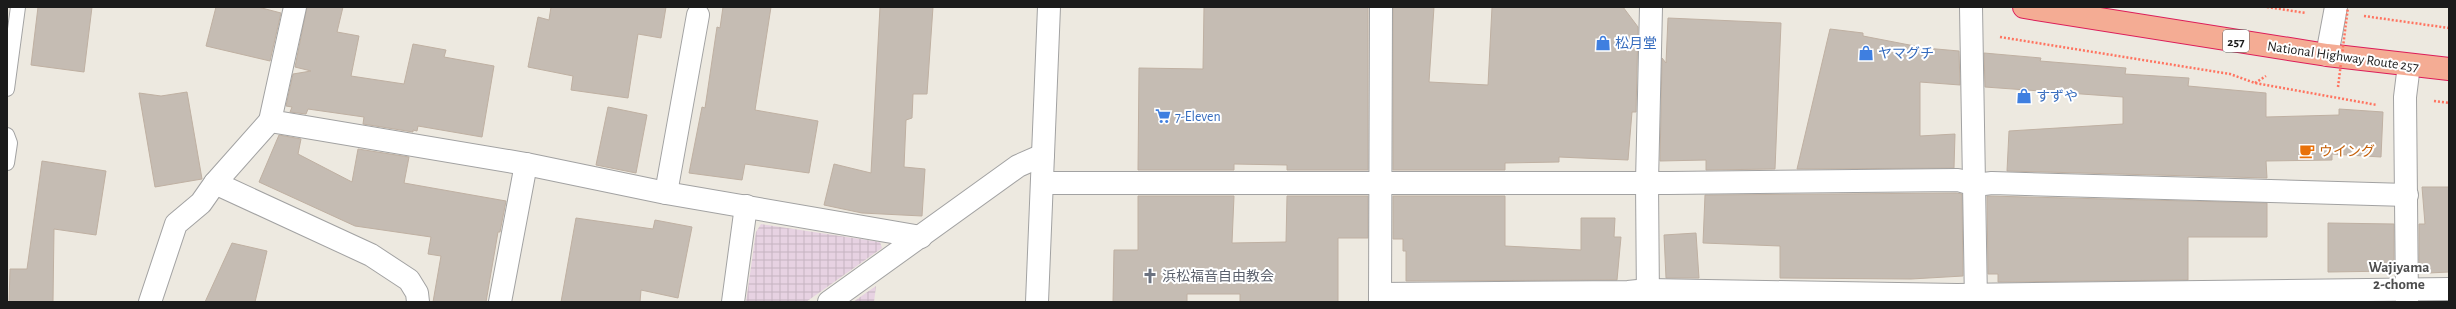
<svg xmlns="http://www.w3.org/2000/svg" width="2456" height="309" viewBox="0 0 2456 309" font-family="'Alegreya Sans','Noto Sans JP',sans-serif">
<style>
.industrial{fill:url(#industrial-grid)}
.building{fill:#c5bcb3;stroke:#bfb0a2}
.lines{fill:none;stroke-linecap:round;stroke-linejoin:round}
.service-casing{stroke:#a2a2a2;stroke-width:16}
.minor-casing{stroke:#a2a2a2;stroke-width:24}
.tertiary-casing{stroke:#a2a2a2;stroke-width:24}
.trunk-casing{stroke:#dc1d59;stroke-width:24}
.path{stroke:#ff7460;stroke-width:2.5;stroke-dasharray:2 2;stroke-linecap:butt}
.service{stroke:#fff;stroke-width:14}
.minor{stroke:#fff;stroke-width:22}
.tertiary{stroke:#fff;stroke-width:22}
.trunk{stroke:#f4ac94;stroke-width:22}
.path-bridge{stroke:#ff7460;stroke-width:2.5;stroke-dasharray:2 2;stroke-linecap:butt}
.labels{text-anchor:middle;stroke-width:4;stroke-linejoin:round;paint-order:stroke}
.shield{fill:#fff;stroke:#5f5f5f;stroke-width:1}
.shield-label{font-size:13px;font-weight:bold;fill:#1b1b1b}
.shop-label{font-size:14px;fill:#366cbe;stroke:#fff;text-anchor:start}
.street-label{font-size:14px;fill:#1b1b1b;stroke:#fff}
.food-label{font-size:14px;fill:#c56008;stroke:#fff;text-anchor:start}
.worship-label{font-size:14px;fill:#5b616d;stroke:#fff;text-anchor:start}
.neighbourhood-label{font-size:15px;font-weight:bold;fill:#4e4e4e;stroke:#fff}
</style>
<defs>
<pattern id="industrial-grid" width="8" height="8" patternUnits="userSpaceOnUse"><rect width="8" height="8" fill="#e7d2e2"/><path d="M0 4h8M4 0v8" fill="none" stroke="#c6b4c1"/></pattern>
</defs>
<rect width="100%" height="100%" fill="#ede9e0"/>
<g class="industrial">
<path d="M761,224L880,242L882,248L806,302H746L756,232Z"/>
<path d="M876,286L874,302H853Z"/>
</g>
<g class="building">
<path d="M38,7H92L84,72L31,65Z"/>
<path d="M216,7H258L281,13L270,61L206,46Z"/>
<path d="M307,7H343L337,32L359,36L351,76L404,84L413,44L446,50L444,57L494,66L482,137L418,126L417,131L413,130V132L363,124L364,117L308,109L306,114L290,112L292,107L286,106L293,74L311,71L295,67Z"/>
<path d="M551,7H666L661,38L638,34L628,98L571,90L573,76L528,67L538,17L549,20Z"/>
<path d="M723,7H771L755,110L818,121L809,173L745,164L742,180L689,173L702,107L705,108L717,27L720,28Z"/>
<path d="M880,7H933L927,94H913L912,118L906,120L904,167L925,169L922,216L862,213L824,205L834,164L871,173Z"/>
<path d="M1204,7H1368V170H1287V165L1234,164V170H1138L1139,68L1203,69Z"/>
<path d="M1393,7H1434L1429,82L1488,85L1492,7H1623L1638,27L1636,112H1632L1628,160L1559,157V162L1505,163V170H1393Z"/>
<path d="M1668,18L1781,23L1775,169L1706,170V160L1660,161L1662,58L1666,63Z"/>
<path d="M1830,29L1863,33V36L1925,48L1959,51L1960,85L1920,82V136L1955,134L1954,168L1797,169Z"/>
<path d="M1984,53L2041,58L2040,61L2126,68L2125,74L2189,78L2188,86L2266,93V117L2339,115V109L2383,112L2381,157L2332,154V160L2266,161L2267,178L2007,171L2009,131L2123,124V97L1985,87Z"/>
<path d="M187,92L202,179L155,187L139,93L161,96Z"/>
<path d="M608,107L647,115L636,173L596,165Z"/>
<path d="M279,135L301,139L298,154L352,182L358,149L409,157L404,183L506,201L500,232H498L486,302H433L441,256L428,254L431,237L355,226L259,182Z"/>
<path d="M42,161L106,171L96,235L54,229L53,302H9L10,269H27Z"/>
<path d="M2422,187H2449V272L2429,273L2428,270H2419V224H2425Z"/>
<path d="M1956,193L1962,194L1963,276L1911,279L1780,278V246L1703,243L1705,195Z"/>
<path d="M1138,196H1234L1232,243L1286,242L1287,196H1368V238H1338V302H1240V294H1187V302H1113L1114,250H1138Z"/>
<path d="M1393,196H1505V246L1581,250V218H1615L1614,237H1621L1617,280L1406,281V251H1403V239H1393Z"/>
<path d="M1987,196L2267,203V237H2188V280L1998,282V274H1988Z"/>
<path d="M576,218L653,229L655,220L692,227L678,298L641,290L640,302H561Z"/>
<path d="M2328,223L2394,224V271L2328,272Z"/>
<path d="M1696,233L1699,278H1666L1664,235Z"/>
<path d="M232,243L267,251L255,302H205Z"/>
</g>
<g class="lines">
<defs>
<g id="service">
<path d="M7,89L18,7"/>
<path d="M7,135L10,143L7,163"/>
</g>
<g id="minor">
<path d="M295,7L270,121L526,164L666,193L921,237"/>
<path d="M1971,7L1976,302"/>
<path d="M2327,55L2336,7"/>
<path d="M215,183L371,255L409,280L417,293L418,302"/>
<path d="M1043,183H1669L1958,180L1975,185L1992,183L2407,195"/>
<path d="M666,193L698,15"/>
<path d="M1380,294L1628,292L1648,290L1957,295L2449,289"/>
<path d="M150,302L176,224L201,203L215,183L270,121"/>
<path d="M500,302L526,164"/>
<path d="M733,302L746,206"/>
<path d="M829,302L1018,166L1043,155"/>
<path d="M1380,302L1381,7"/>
<path d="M1648,302L1647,182L1651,7"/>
<path d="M2407,302L2405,97L2409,65"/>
</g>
<path id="tertiary" d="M1037,302L1049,7"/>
<path id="trunk" d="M2024,7L2327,55L2449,69"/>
</defs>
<use href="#service" class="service-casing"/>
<use href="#minor" class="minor-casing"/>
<use href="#tertiary" class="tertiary-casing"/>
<use href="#trunk" class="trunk-casing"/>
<g class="path">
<path d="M2267,7L2306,13"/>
<path d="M2364,16L2449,28"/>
<path d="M2000,37L2230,74L2255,83L2377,105"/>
<path d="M2255,83L2266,76"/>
<path d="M2434,101L2449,103"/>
</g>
<use href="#service" class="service"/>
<use href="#minor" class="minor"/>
<use href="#tertiary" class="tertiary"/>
<use href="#trunk" class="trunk"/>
<path class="path-bridge" d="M2338,87L2348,7"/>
</g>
<defs>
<symbol id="shop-bare" viewBox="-9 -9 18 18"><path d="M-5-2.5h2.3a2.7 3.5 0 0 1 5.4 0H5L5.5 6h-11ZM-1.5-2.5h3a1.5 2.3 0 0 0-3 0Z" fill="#3f7fe0" stroke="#fff" stroke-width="2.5" paint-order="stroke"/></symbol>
<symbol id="supermarket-bare" viewBox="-9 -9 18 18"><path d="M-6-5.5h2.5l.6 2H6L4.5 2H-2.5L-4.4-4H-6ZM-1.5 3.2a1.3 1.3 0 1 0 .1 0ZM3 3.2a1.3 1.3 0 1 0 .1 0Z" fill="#3f7fe0" stroke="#fff" stroke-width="2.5" paint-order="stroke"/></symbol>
<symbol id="cafe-bare" viewBox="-9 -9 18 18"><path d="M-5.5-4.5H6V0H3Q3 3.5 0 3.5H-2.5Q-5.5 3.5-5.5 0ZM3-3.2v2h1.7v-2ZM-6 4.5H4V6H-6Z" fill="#e8710a" stroke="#fff" stroke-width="2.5" paint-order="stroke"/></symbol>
<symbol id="church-bare" viewBox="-9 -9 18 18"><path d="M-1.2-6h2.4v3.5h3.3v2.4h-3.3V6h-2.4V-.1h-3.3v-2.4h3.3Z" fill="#6b7280" stroke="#fff" stroke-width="2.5" paint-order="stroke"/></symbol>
</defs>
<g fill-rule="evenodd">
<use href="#shop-bare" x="1592" y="32" width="22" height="22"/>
<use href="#shop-bare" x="1855" y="42" width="22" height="22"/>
<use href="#shop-bare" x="2013" y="85" width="22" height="22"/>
<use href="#supermarket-bare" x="1152" y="105" width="22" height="22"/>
<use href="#cafe-bare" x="2296" y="140" width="22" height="22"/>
<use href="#church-bare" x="1139" y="265" width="22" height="22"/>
</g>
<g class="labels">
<rect class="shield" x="2223" y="30" width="26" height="22" rx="3"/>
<g class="shield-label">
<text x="2236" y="46">257</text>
</g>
<g class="shop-label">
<text x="1615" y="48">松月堂</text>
<text x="1878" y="58">ヤマグチ</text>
<text x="2036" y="101">すずや</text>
<text x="1175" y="121">7-Eleven</text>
</g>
<g class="street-label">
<text transform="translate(2343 56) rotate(8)" y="5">National Highway Route 257</text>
</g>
<g class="food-label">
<text x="2319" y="156">ウイング</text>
</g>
<g class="worship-label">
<text x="1162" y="281">浜松福音自由教会</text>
</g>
<g class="neighbourhood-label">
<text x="2399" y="272">Wajiyama<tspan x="2399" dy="17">2-chome</tspan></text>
</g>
</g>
<rect width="2456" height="309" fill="none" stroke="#1b1b1b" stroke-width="16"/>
</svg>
